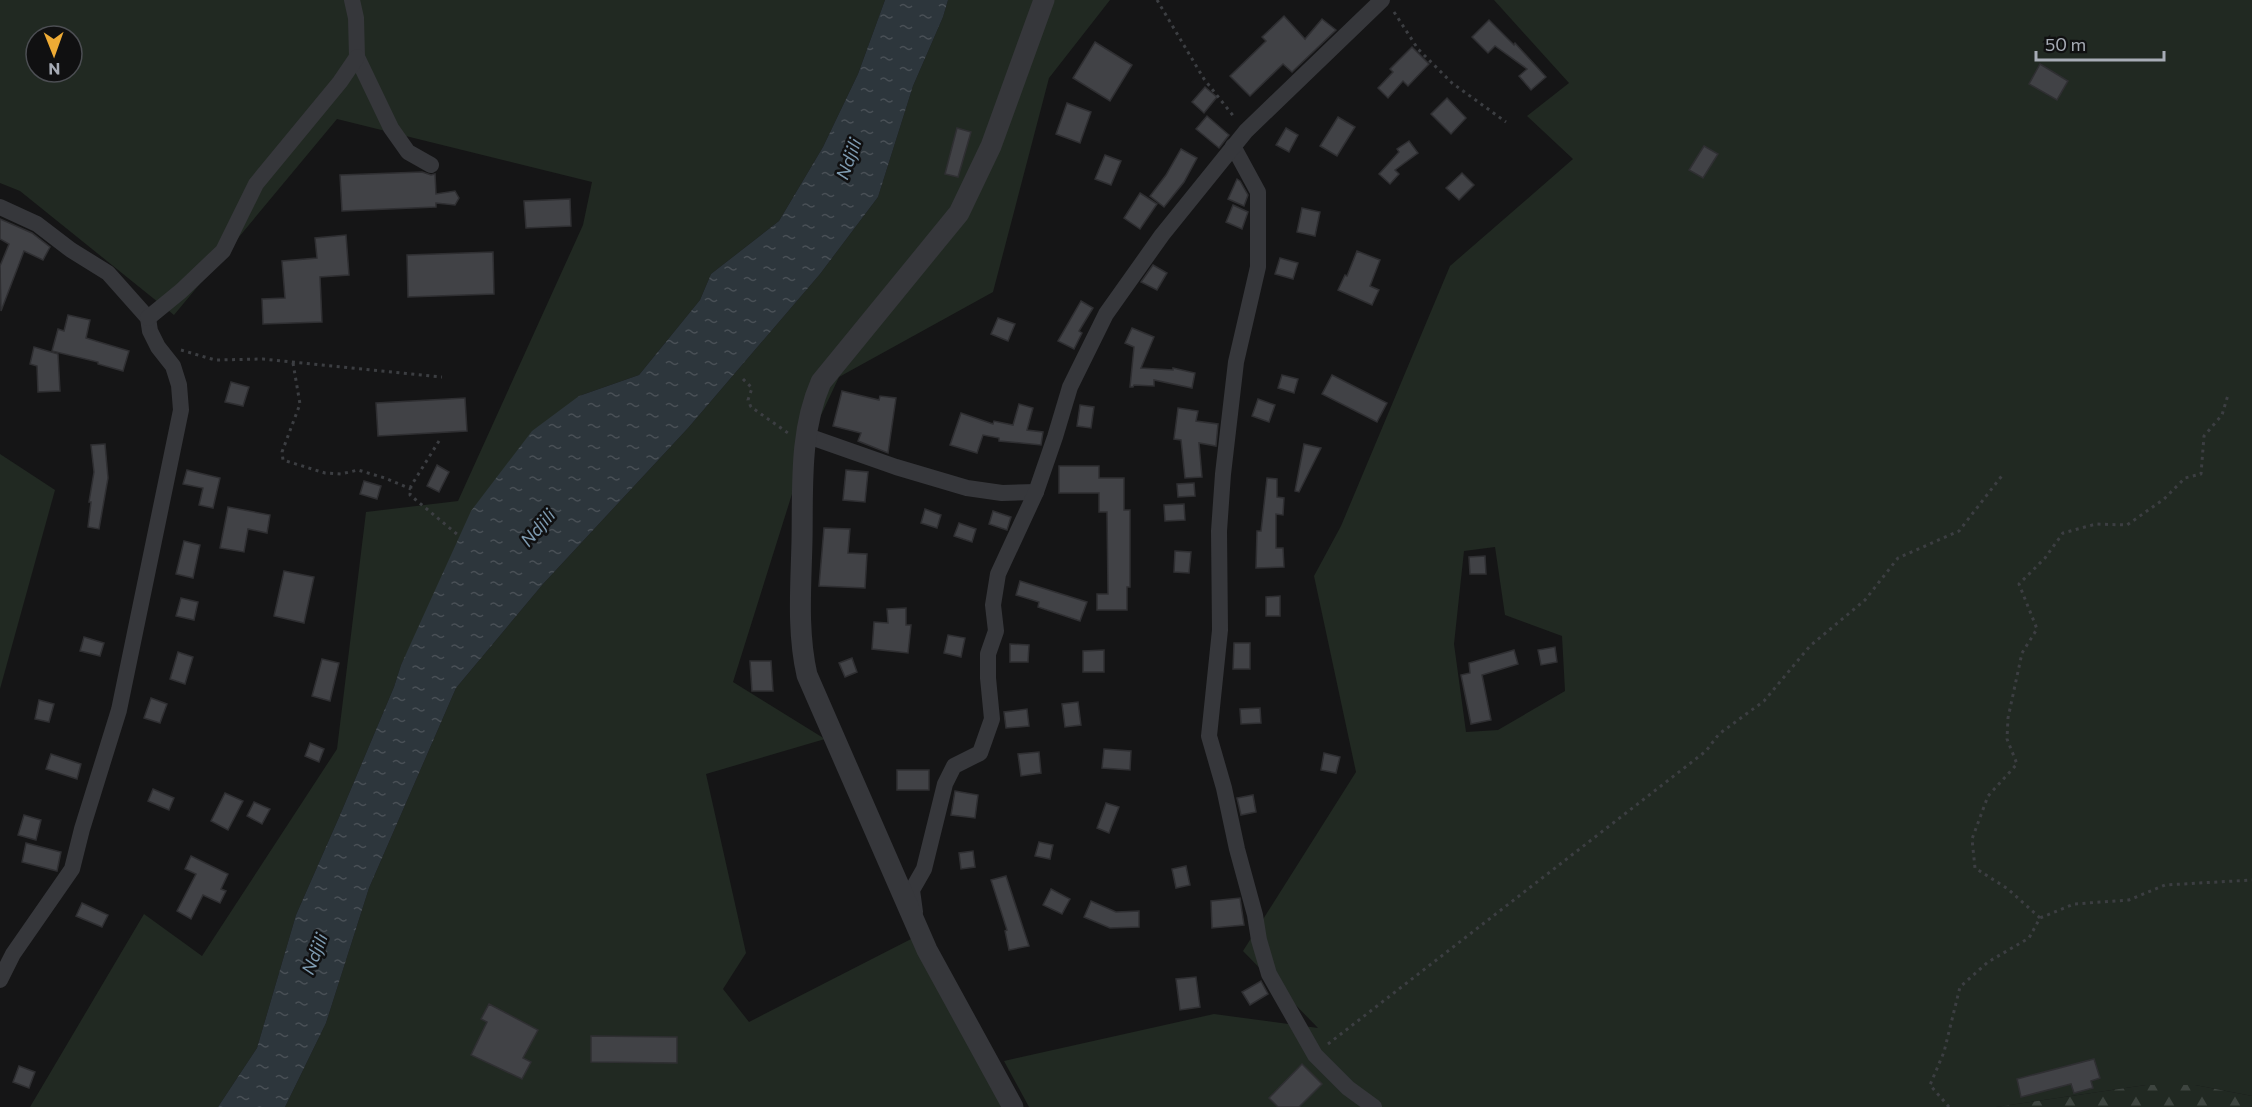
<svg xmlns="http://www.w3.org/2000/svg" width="2252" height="1107" viewBox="0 0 2252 1107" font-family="Commissioner,sans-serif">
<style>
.green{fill:#212922;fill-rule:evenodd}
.forest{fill:url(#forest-firs)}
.water{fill:url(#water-ripples)}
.building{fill:#414246;stroke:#2f2f32;stroke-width:1.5}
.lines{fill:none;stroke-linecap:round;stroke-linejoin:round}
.path{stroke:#3c3e42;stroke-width:3;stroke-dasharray:3 4.5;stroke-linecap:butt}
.minor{stroke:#36373b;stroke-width:16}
.tertiary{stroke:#36373b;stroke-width:21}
.labels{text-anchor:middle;stroke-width:5;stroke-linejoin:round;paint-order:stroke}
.water-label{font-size:18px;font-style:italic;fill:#7e9bb1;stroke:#101011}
</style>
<defs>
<pattern id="forest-firs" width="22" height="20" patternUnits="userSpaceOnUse" patternTransform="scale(1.5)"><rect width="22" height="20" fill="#212922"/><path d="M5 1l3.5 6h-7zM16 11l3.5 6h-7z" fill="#3e4540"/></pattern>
<pattern id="water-ripples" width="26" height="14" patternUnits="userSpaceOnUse" patternTransform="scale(1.5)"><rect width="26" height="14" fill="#2d363c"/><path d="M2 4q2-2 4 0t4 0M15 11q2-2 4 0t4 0" fill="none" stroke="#495056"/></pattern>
</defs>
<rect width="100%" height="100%" fill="#151516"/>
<g class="green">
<path d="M0,0H885L858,74L823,147L779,221L711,274L700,300L639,375L579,396L416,635L401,665L394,687L340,815L296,915L257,1048L218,1107H30L144,914L202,956L337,749L366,512L458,501L583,225L592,182L337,119L174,315L20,191L0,183ZM36,36H72V72H36Z"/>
<path d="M948,0H1110L1049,78L993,292L839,377L808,443L733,682L825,739L706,774L746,953L723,989L749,1022L915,937L1007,1107H285L326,1023L369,888L456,688L543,584L688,428L820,274L878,197L913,86L943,17Z"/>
<path d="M1494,0H2252V1096L2195,1085H2146L1996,1107H1029L1004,1061L1214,1014L1318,1028L1243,951L1356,772L1314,576L1341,526L1450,266L1573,159L1527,116L1569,83ZM1495,547L1505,615L1562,636L1565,691L1498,730L1466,732L1454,644L1464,551Z"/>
<path d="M0,454L55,490L0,689Z"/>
</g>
<path class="forest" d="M2146,1085H2195L2252,1096V1107H1996Z"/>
<path class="water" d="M885,0H948L943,17L913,86L878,197L820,274L688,428L543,584L456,688L369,888L326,1023L285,1107H218L257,1048L296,915L340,815L394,687L401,665L471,511L532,431L579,396L639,375L700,300L711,274L779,221L823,147L858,74Z"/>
<g class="building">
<path d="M1284,16L1305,39L1322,19L1336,30L1292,72L1283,64L1250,96L1230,76L1266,41L1262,37Z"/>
<path d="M1489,20L1514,45L1515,43L1546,77L1531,90L1519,76L1527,69L1495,46L1488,53L1472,37Z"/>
<path d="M1095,42L1132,65L1110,101L1073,78Z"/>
<path d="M1412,47L1429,64L1408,86L1403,81L1388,98L1378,88L1393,72L1390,69Z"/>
<path d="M2040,64L2068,81L2057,100L2029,84Z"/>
<path d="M1205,87L1217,97L1204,113L1192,102Z"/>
<path d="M1447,98L1466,118L1451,134L1431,114Z"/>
<path d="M1067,103L1091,112L1080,143L1056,134Z"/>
<path d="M1207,116L1229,135L1219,148L1196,129Z"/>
<path d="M1338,117L1355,127L1337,156L1320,146Z"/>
<path d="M957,128L971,132L958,177L945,174Z"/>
<path d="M1286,128L1298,135L1289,152L1276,145Z"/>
<path d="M1409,141L1418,153L1395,170L1399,174L1390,184L1379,174L1399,152L1397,149Z"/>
<path d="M1704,146L1718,154L1703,178L1689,170Z"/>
<path d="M1181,149L1197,158L1184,182L1164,207L1150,196L1166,175Z"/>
<path d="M1105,155L1121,161L1111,185L1095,179Z"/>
<path d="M422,172L431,175L435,174L436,194L455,191L459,198L455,205L436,203V207L342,211L340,175Z"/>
<path d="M1462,173L1474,185L1459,200L1446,188Z"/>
<path d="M1237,179L1240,181L1248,195L1244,206L1228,199Z"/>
<path d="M1140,193L1157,204L1140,229L1124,218Z"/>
<path d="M570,199L571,226L526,228L524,201Z"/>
<path d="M1233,205L1248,212L1242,229L1226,222Z"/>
<path d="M1302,208L1320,212L1315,236L1297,232Z"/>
<path d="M0,219L32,233L50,247L43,260L24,251L1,311L0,266L9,244L0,239Z"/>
<path d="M346,235L349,275L320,277L322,322L263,324L262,299L285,298L282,261L317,258L315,238Z"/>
<path d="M1357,251L1380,260L1370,286L1379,290L1372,305L1338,290L1345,275L1347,276Z"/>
<path d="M493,252L494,294L408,297L407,255Z"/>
<path d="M1280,258L1298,263L1293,279L1275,274Z"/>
<path d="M1153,265L1167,273L1157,290L1141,282Z"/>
<path d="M1081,301L1093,308L1079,331L1082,333L1074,349L1058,341Z"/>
<path d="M68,315L90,320L86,338L129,351L123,371L98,364V362L52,351L58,329L64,331Z"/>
<path d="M998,318L1015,324L1008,341L991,334Z"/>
<path d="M1132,328L1154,337L1141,368L1173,370V368L1195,373L1192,388L1154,380V386L1134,385L1133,387H1130L1134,347L1125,343Z"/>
<path d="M34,347L58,354L60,391L38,392L37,366L30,364Z"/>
<path d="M1282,375L1298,379L1294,393L1278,388Z"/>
<path d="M1332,375L1387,403L1377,422L1322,394Z"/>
<path d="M231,382L249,387L243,406L225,402Z"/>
<path d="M842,391L879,400L880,396L896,398L888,453L858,441L861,433L833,426Z"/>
<path d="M465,398L467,431L378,436L376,403Z"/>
<path d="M1258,399L1275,405L1269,422L1252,416Z"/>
<path d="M1019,404L1033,408L1027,430L1043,432L1041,445L999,441V438L983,435L977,453L950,445L961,413L993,424L994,421L1013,425Z"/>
<path d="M1080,405L1094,407L1091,428L1077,426Z"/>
<path d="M1178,408L1198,411L1196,421L1218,424L1216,446L1199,443L1202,477L1185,478L1181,440L1174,439Z"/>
<path d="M105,444L108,478L99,529L88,527L91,502H89L94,472L91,445Z"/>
<path d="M1304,444L1321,448L1299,492L1295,491Z"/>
<path d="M437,465L449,472L439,492L427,486Z"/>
<path d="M1059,466H1099V478H1124V510H1130V587H1127V610H1097V594H1108L1107,512H1099V493H1059Z"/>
<path d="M187,470L220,478L213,508L199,505L203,488L183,484Z"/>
<path d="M846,470L868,472L865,502L843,500Z"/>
<path d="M1267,478L1277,479V497L1284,498L1283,515L1276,514V548H1283L1284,567L1256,568L1257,531H1261Z"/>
<path d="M364,481L381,486L377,499L360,494Z"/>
<path d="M1194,483L1195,496L1178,497L1177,484Z"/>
<path d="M1184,504L1185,520L1165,521L1164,505Z"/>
<path d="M228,507L270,515L267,533L248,529L244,552L220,548Z"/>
<path d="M925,509L941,515L937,528L921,523Z"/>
<path d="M993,511L1011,517L1007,530L989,524Z"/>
<path d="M959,523L976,529L972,542L954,536Z"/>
<path d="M824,528L850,529L848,553L867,554L865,588L819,586Z"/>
<path d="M184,541L200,545L193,578L176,574Z"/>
<path d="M1175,551L1191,552L1189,573L1174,572Z"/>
<path d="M1485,556L1486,574H1470L1469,557Z"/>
<path d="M284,571L314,577L304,623L274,616Z"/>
<path d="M1020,581L1087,602L1080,621L1038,607L1039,602L1016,595Z"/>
<path d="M1280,596V616H1266V597Z"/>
<path d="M181,598L198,602L194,620L176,616Z"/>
<path d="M906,608V625H911L908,653L872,649L874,622L888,623L887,609Z"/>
<path d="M948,635L965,638L961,657L944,653Z"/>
<path d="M84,637L104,643L100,656L80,651Z"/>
<path d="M1234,643H1250V669H1233Z"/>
<path d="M1010,644L1029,645L1028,662H1010Z"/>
<path d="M1555,647L1557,662L1541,665L1538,650Z"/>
<path d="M1104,650V672H1083V651Z"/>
<path d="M1514,650L1518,664L1482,675L1491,720L1471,724L1461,675L1470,673L1469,663Z"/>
<path d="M178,652L193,657L185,684L170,679Z"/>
<path d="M852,658L857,672L845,677L839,663Z"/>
<path d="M322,659L339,663L330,701L312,696Z"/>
<path d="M750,661H771L773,691H752Z"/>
<path d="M151,698L167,704L160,723L144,718Z"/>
<path d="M39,700L54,704L49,722L35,719Z"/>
<path d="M1078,702L1081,725L1065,727L1062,704Z"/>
<path d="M1260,708L1261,723L1241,724L1240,709Z"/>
<path d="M1027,709L1029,726L1006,728L1004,712Z"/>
<path d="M310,743L324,749L319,762L305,756Z"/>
<path d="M1104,749L1131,751L1130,770L1102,768Z"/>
<path d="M1039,752L1041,773L1021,776L1018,754Z"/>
<path d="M1324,753L1340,757L1336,773L1321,770Z"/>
<path d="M51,754L81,764L77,779L46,769Z"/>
<rect x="897" y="770" width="32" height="20"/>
<path d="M153,789L174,798L169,810L148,801Z"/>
<path d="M955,791L978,795L975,818L951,815Z"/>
<path d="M225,793L243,801L228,830L211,821Z"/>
<path d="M1253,795L1256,812L1241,815L1237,798Z"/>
<path d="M254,802L270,809L262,824L247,816Z"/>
<path d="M1106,803L1119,807L1109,833L1097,828Z"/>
<path d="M24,815L41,820L36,840L18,835Z"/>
<path d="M1039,842L1053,845L1050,859L1035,856Z"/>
<path d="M26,843L61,852L57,871L22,862Z"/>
<path d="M973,851L975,867L961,869L959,853Z"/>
<path d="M191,856L228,874L221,889L226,891L220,903L203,895L191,919L177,911L196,874L185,869Z"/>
<path d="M1186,866L1190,885L1176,888L1172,869Z"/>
<path d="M1006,876L1029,946L1009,950L1005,931L1007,930L991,880Z"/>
<path d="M1051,889L1070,899L1062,914L1043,905Z"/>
<path d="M1240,898L1244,925L1212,928L1211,901Z"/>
<path d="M1091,901L1116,912L1139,911V927L1110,928L1084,917Z"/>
<path d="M82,903L108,915L102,927L76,916Z"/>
<path d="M1196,977L1200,1007L1180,1010L1176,979Z"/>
<path d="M1261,981L1268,994L1250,1005L1242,992Z"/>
<path d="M489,1004L538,1030L523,1058L531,1062L522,1079L471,1055L487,1022L481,1019Z"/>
<path d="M591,1036L677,1037V1063L591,1062Z"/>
<path d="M2094,1059L2100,1078L2091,1081L2093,1088L2074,1093L2071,1084L2021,1097L2017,1079Z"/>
<path d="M1302,1064L1322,1084L1299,1107H1278L1269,1098Z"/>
<path d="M19,1066L35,1072L29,1088L13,1082Z"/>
</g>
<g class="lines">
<g class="path">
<path d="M1157,0L1204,79L1235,118"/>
<path d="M1394,12L1418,49L1452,83L1506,122"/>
<path d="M181,350L215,360L263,359L442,377"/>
<path d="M293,363L300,404L282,452L283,460L325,473L341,474L358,470L385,478L411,489"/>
<path d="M743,379L752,388L748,400L751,407L788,433"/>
<path d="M439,441L411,486L410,495L458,535"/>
<path d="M2040,918L2008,889L1975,868L1972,839L1988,796L2017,764L2007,739L2008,718L2022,653L2037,629L2019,584L2045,558L2063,533L2096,524L2127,525L2164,499L2185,478L2201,474L2204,436L2222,415L2228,395"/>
<path d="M1328,1044L1706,751L1719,734L1764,701L1810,646L1865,600L1898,558L1959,531L2004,473"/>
<path d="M1949,1107L1930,1085L1944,1052L1960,987L1988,962L2029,938L2040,918L2074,904L2129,900L2165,885L2252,880"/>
</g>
<g class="minor">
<path d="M352,0L356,18L357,57L391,128L408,152L431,165"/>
<path d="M1233,146L1258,192V267L1236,362L1223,474L1219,531L1220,630L1209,736L1224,788L1237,849L1255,915L1259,940L1269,974L1315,1055L1348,1088L1374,1107"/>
<path d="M0,207L37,224L71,250L108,273L148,318L150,331L158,347L173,366L179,385L181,410L119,710L82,829L72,869L13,954L0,980"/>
<path d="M148,318L181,291L223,251L256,184L340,82L357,57"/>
<path d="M805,435L896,467L967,488L1002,493L1036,492"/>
<path d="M915,912L912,890L924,869L945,784L954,766L980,753L992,719L988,678V654L996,631L993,605L998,574L1036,492L1055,437L1070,387L1106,314L1162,235L1246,131L1382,0"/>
</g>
<path class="tertiary" d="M1013,1107L927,950L807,675C797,631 801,586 802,541C803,488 799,432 821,382L959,213L991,146L1044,0"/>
</g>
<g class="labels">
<g class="water-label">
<text transform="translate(849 159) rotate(-70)" y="6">Ndjili</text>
<text transform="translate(538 528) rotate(-49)" y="6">Ndjili</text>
<text transform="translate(315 954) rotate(-69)" y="6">Ndjili</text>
</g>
</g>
<g transform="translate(54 54) rotate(179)"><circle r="28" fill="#101011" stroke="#4c4e53" stroke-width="1.5"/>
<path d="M0-4.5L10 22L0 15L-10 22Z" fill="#eeab35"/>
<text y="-9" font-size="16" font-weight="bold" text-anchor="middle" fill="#a7acb6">N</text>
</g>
<path d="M2036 51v9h128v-9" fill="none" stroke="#a7acb6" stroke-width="3"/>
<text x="2045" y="51" font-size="18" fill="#a7acb6" stroke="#101011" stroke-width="4.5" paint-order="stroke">50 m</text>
</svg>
